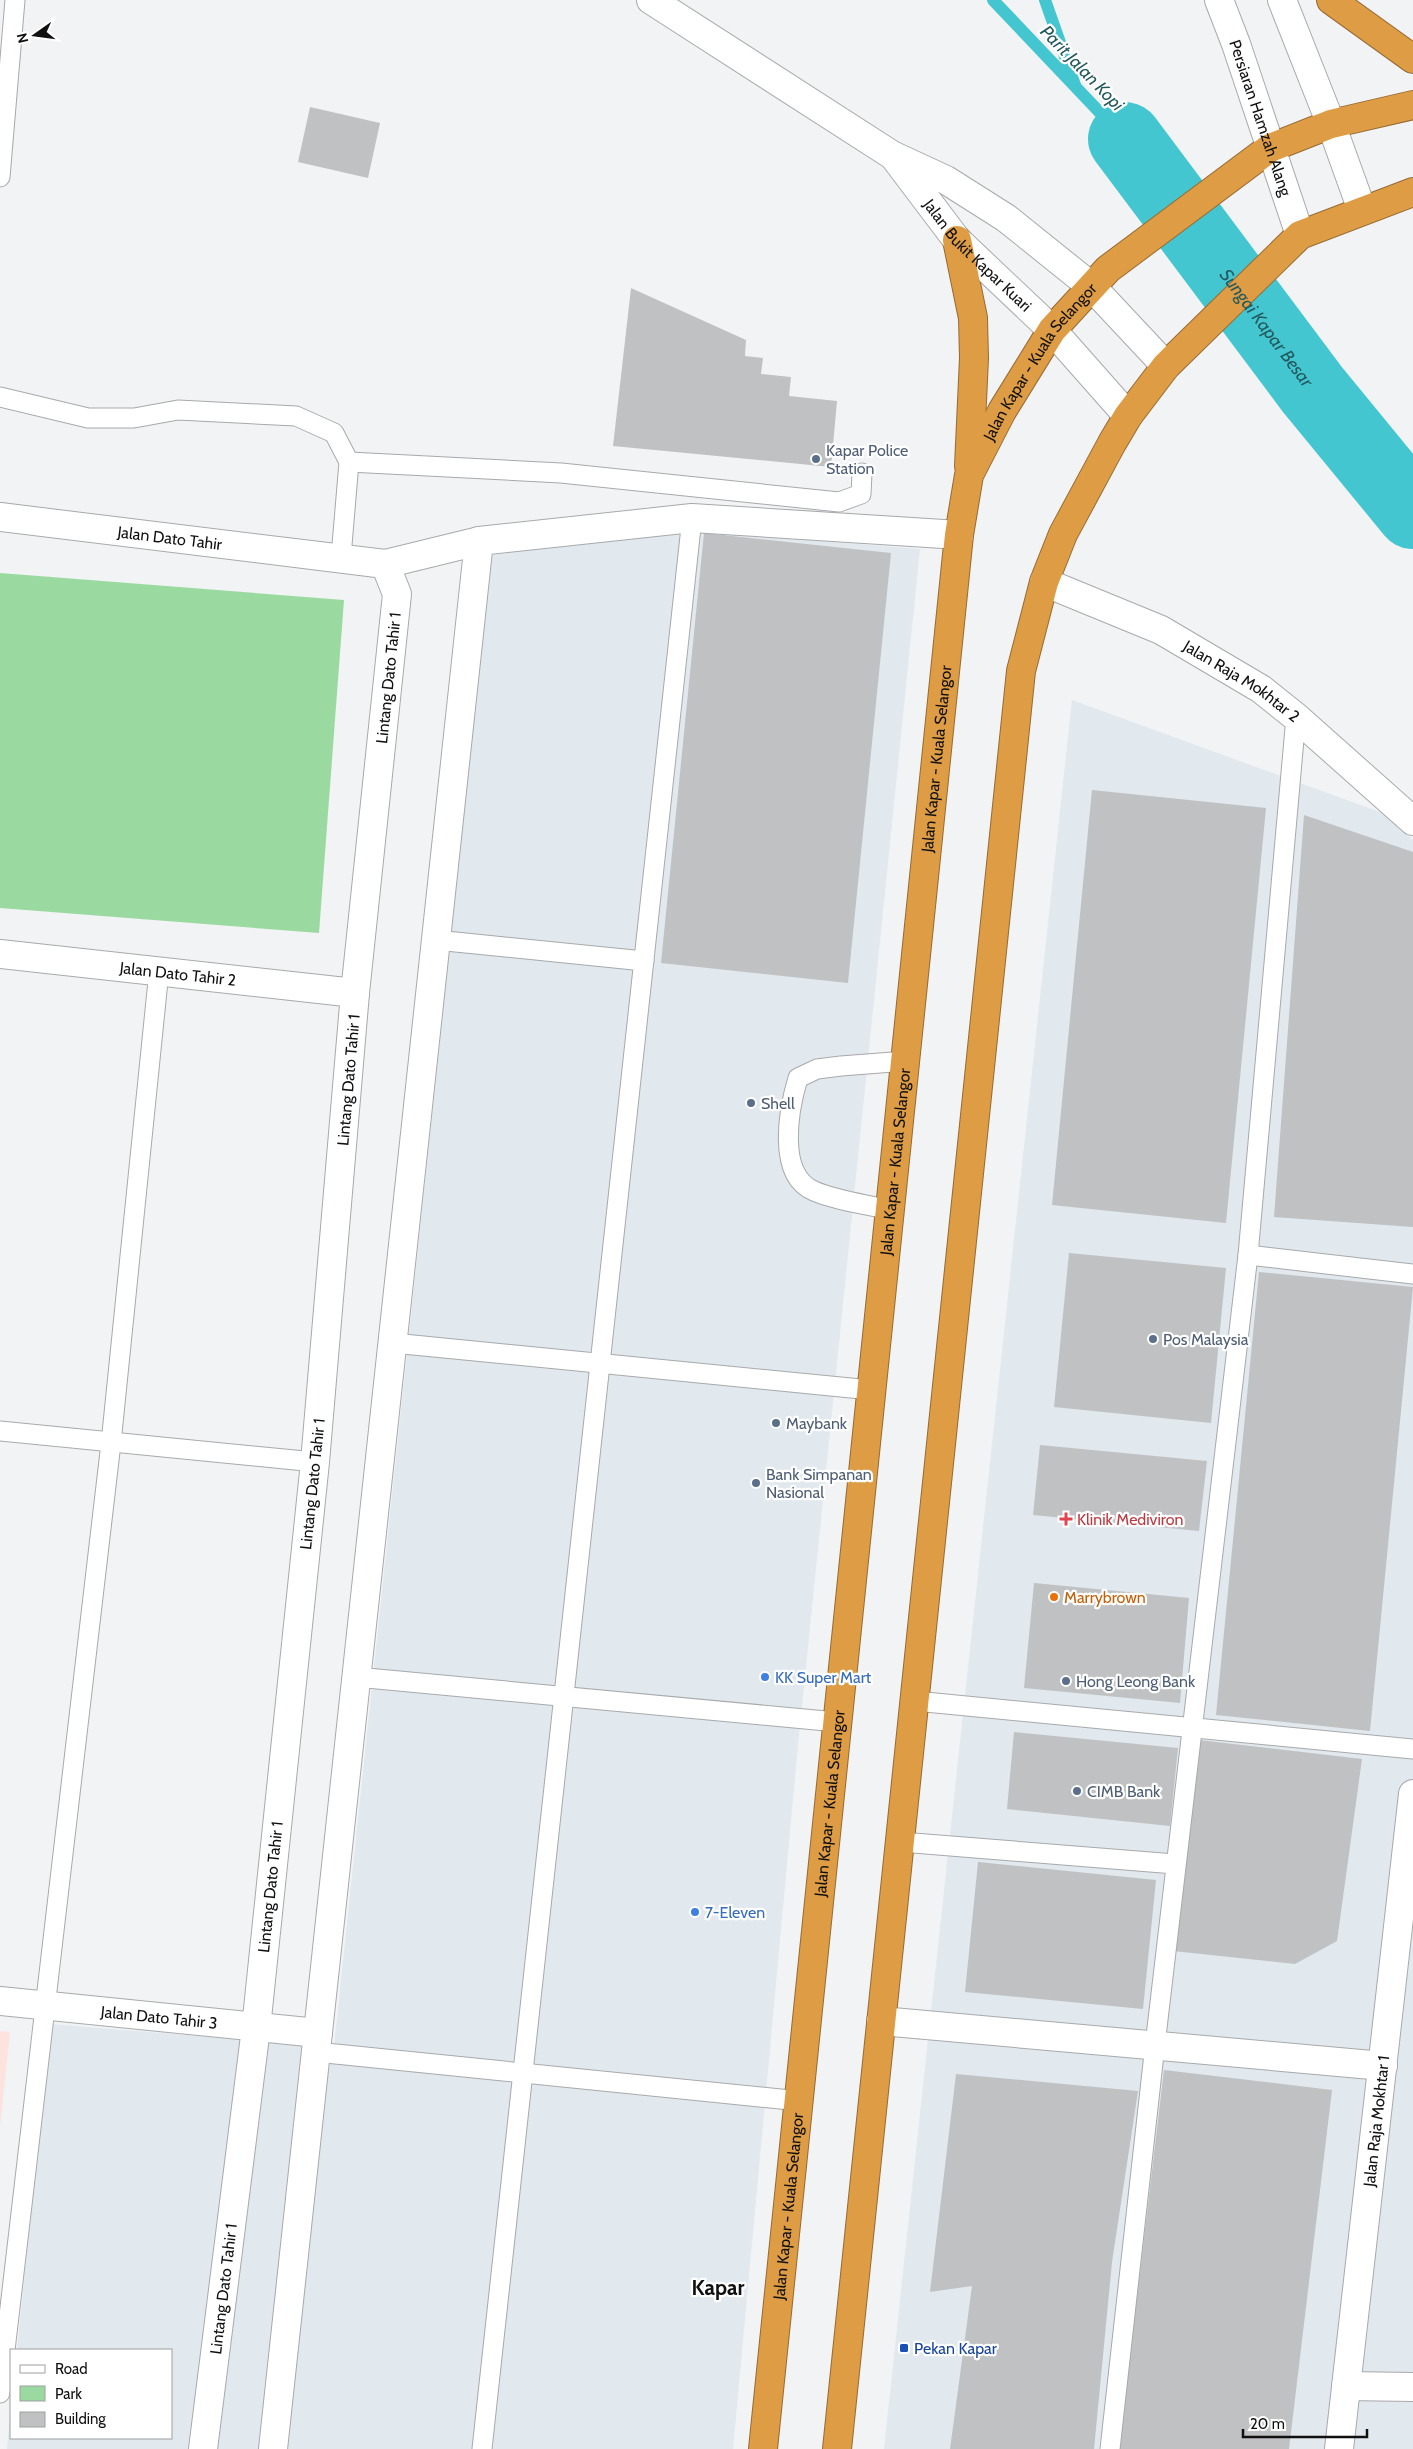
<svg xmlns="http://www.w3.org/2000/svg" width="1413" height="2449" viewBox="0 0 1413 2449" font-family="Cabin,sans-serif">
<style>
.built{fill:#e1e8ee}
.education{fill:#fde3dd}
.green{fill:#9adaa0}
.lines{fill:none;stroke-linecap:round;stroke-linejoin:round}
.stream{stroke:#43c6d0;stroke-width:12}
.river{stroke:#43c6d0;stroke-width:74}
.building{fill:#c0c1c2}
.lane-casing{stroke:#a8a9ab;stroke-width:21}
.street-casing{stroke:#a8a9ab;stroke-width:30}
.secondary-casing{stroke:#a8a9ab;stroke-width:30}
.highway-casing{stroke:#966b33;stroke-width:30}
.lane{stroke:#fff;stroke-width:19}
.street{stroke:#fff;stroke-width:28}
.secondary{stroke:#fff;stroke-width:28}
.highway{stroke:#de9c45;stroke-width:28}
.service-dot{fill:#5c6f8a;stroke:#fff;stroke-width:2}
.health-dot{fill:#e0444e;stroke:#fff;stroke-width:2}
.food-dot{fill:#e8710a;stroke:#fff;stroke-width:2}
.shop-dot{fill:#3f7fe0;stroke:#fff;stroke-width:2}
.transit-dot{fill:#1a4fb4;stroke:#fff;stroke-width:2}
.labels{text-anchor:middle;stroke-width:4.5;stroke-linejoin:round;paint-order:stroke}
.street-label{font-size:16px;fill:#101011;stroke:#fff}
.service-label{font-size:16px;fill:#4e5e75;stroke:#fff;text-anchor:start}
.health-label{font-size:16px;fill:#be3a42;stroke:#fff;text-anchor:start}
.food-label{font-size:16px;fill:#c56008;stroke:#fff;text-anchor:start}
.shop-label{font-size:16px;fill:#366cbe;stroke:#fff;text-anchor:start}
.transit-label{font-size:16px;fill:#164399;stroke:#fff;text-anchor:start}
.water-label{font-size:18px;font-style:italic;fill:#23595d;stroke:#fff}
.district-label{font-size:21px;font-weight:bold;fill:#101011;stroke:#fff}
</style>
<rect width="100%" height="100%" fill="#f2f3f5"/>
<g class="built">
<path d="M703,531L920,549L798,1745L733,2449H7L11,2406V2438H171V2350H17L50,2024L334,2047L491,555Z"/>
<path d="M1072,700L1388,815L1413,840V2449H884Z"/>
</g>
<path class="education" d="M0,2031L10,2032L0,2128Z"/>
<path class="green" d="M0,573L344,600L319,933L0,908Z"/>
<g class="lines">
<g class="stream">
<path d="M993,0L1125,139"/>
<path d="M1045,0L1075,85"/>
</g>
<path class="river" id="s1" d="M1125,139L1312,389L1413,512"/>
</g>
<g class="building">
<path d="M310,107L380,123L368,178L298,162Z"/>
<path d="M631,288L746,340L745,356L763,358L761,374L791,377L789,396L837,401L831,467L613,446Z"/>
<path d="M704,533L891,553L848,983L661,963Z"/>
<path d="M1092,790L1266,808L1226,1223L1052,1205Z"/>
<path d="M1304,815L1413,852V1227L1274,1217Z"/>
<path d="M1069,1253L1226,1268L1211,1423L1054,1407Z"/>
<path d="M1259,1272L1413,1287L1370,1731L1216,1715Z"/>
<path d="M1040,1445L1207,1461L1199,1531L1033,1515Z"/>
<path d="M1034,1583L1189,1598L1180,1703L1024,1688Z"/>
<path d="M1014,1732L1178,1748L1170,1826L1007,1809Z"/>
<path d="M1199,1740L1362,1759L1337,1941L1295,1964L1173,1951Z"/>
<path d="M978,1862L1156,1880L1143,2009L965,1992Z"/>
<path d="M1164,2070L1332,2090L1289,2449H1119Z"/>
<path d="M956,2074L1138,2091L1112,2262L1094,2449H950L972,2286L930,2292Z"/>
</g>
<g class="lines">
<defs>
<g id="lane">
<path d="M0,177L15,0"/>
<path d="M0,397L88,418H134L178,410L296,416L334,433L349,462L341,557"/>
<path d="M349,462L561,473L839,502L861,494L862,473"/>
<path d="M436,940L644,961"/>
<path d="M890,1210C865,1204 837,1201 814,1191C776,1175 789,1108 798,1078L817,1069L841,1066L906,1061"/>
<path d="M1248,1255L1413,1274"/>
<path d="M393,1343L871,1390"/>
<path d="M0,1431L315,1462"/>
<path d="M356,1677L837,1722"/>
<path d="M915,1701L1413,1749"/>
<path d="M901,1842L1175,1864"/>
<path d="M316,2052L800,2101"/>
<path d="M0,2393L111,1443L159,971"/>
<path d="M482,2449L692,518"/>
<path d="M1110,2449L1155,2045L1248,1255L1296,717"/>
</g>
<g id="street">
<path id="s2" d="M0,517L385,564L397,594L355,993L315,1462L256,2028L203,2449"/>
<path d="M385,564L479,541L692,518L959,535"/>
<path id="s3" d="M1044,582L1161,630L1261,689L1296,717L1413,821"/>
<path id="s4" d="M0,954L355,993"/>
<path id="s5" d="M0,2001L318,2033"/>
<path d="M881,2021L1383,2066"/>
<path d="M1346,2386L1413,2387"/>
<path d="M273,2449L479,541"/>
<path id="s6" d="M1339,2449L1413,1794"/>
</g>
<g id="secondary">
<path d="M651,0L892,155L946,180L1006,218L1092,287L1166,366"/>
<path id="s7" d="M1219,0L1236,44L1300,235"/>
<path d="M1282,0L1331,124L1362,210"/>
<path id="s8" d="M895,158L957,240L1052,330L1128,416"/>
</g>
<g id="highway">
<path d="M1331,0L1413,59"/>
<path d="M957,240L973,318L974,358L969,466"/>
<path id="s9" d="M763,2449L959,535L969,475L1002,411L1052,330L1108,269L1270,148L1331,124L1413,105"/>
<path d="M837,2449L1021,671L1044,582L1063,534L1112,443L1128,416L1166,366L1300,235L1413,192"/>
</g>
</defs>
<use href="#lane" class="lane-casing"/>
<use href="#street" class="street-casing"/>
<use href="#secondary" class="secondary-casing"/>
<use href="#highway" class="highway-casing"/>
<use href="#lane" class="lane"/>
<use href="#street" class="street"/>
<use href="#secondary" class="secondary"/>
<use href="#highway" class="highway"/>
</g>
<g class="service-dot">
<circle cx="816" cy="459" r="5"/>
<circle cx="751" cy="1103" r="5"/>
<circle cx="1153" cy="1339" r="5"/>
<circle cx="776" cy="1423" r="5"/>
<circle cx="756" cy="1483" r="5"/>
<circle cx="1066" cy="1681" r="5"/>
<circle cx="1077" cy="1791" r="5"/>
</g>
<path class="health-dot" d="M1063.5 1511.5h5v5h5v5h-5v5h-5v-5h-5v-5h5z"/>
<circle class="food-dot" cx="1054" cy="1597" r="5"/>
<g class="shop-dot">
<circle cx="765" cy="1677" r="5"/>
<circle cx="695" cy="1912" r="5"/>
</g>
<rect class="transit-dot" x="899" y="2343" width="10" height="10" rx="2.5"/>
<g class="labels">
<g class="street-label">
<text dy="6" stroke="none"><textPath href="#s7" startOffset="125">Persiaran Hamzah Alang</textPath></text>
<text dy="6" stroke="none"><textPath href="#s8" startOffset="128">Jalan Bukit Kapar Kuari</textPath></text>
<text dy="6" stroke="none"><textPath href="#s9" startOffset="2119">Jalan Kapar - Kuala Selangor</textPath></text>
<text dy="6" stroke="none"><textPath href="#s2" startOffset="171">Jalan Dato Tahir</textPath></text>
<text transform="translate(388 678) rotate(-84)" y="6">Lintang Dato Tahir 1</text>
<text dy="6" stroke="none"><textPath href="#s3" startOffset="222">Jalan Raja Mokhtar 2</textPath></text>
<text dy="6" stroke="none"><textPath href="#s9" startOffset="1699">Jalan Kapar - Kuala Selangor</textPath></text>
<text dy="6" stroke="none"><textPath href="#s4" startOffset="179">Jalan Dato Tahir 2</textPath></text>
<text transform="translate(348 1080) rotate(-85)" y="6">Lintang Dato Tahir 1</text>
<text dy="6" stroke="none"><textPath href="#s9" startOffset="1294">Jalan Kapar - Kuala Selangor</textPath></text>
<text transform="translate(312 1484) rotate(-84)" y="6">Lintang Dato Tahir 1</text>
<text dy="6" stroke="none"><textPath href="#s9" startOffset="649">Jalan Kapar - Kuala Selangor</textPath></text>
<text transform="translate(270 1887) rotate(-84)" y="6">Lintang Dato Tahir 1</text>
<text dy="6" stroke="none"><textPath href="#s5" startOffset="160">Jalan Dato Tahir 3</textPath></text>
<text dy="6" stroke="none"><textPath href="#s6" startOffset="330">Jalan Raja Mokhtar 1</textPath></text>
<text dy="6" stroke="none"><textPath href="#s9" startOffset="244">Jalan Kapar - Kuala Selangor</textPath></text>
<text transform="translate(223 2289) rotate(-83)" y="6">Lintang Dato Tahir 1</text>
</g>
<g class="service-label">
<text x="826" y="456">Kapar Police<tspan x="826" dy="18">Station</tspan></text>
<text x="761" y="1109">Shell</text>
<text x="1163" y="1345">Pos Malaysia</text>
<text x="786" y="1429">Maybank</text>
<text x="766" y="1480">Bank Simpanan<tspan x="766" dy="18">Nasional</tspan></text>
<text x="1076" y="1687">Hong Leong Bank</text>
<text x="1087" y="1797">CIMB Bank</text>
</g>
<g class="health-label">
<text x="1077" y="1525">Klinik Mediviron</text>
</g>
<g class="food-label">
<text x="1064" y="1603">Marrybrown</text>
</g>
<g class="shop-label">
<text x="775" y="1683">KK Super Mart</text>
<text x="705" y="1918">7-Eleven</text>
</g>
<g class="transit-label">
<text x="914" y="2354">Pekan Kapar</text>
</g>
<g class="water-label">
<text transform="translate(1082 68) rotate(46)" y="6">Parit Jalan Kopi</text>
<text dy="6" stroke="none"><textPath href="#s1" startOffset="236">Sungai Kapar Besar</textPath></text>
</g>
<g class="district-label">
<text x="718" y="2295">Kapar</text>
</g>
</g>
<rect x="10" y="2349" width="162" height="90" fill="#ffffff" stroke="#9f9fa0"/>
<rect x="20" y="2365" width="25" height="8" fill="#ffffff" stroke="#9f9fa0"/>
<text x="55" y="2374" font-size="15" fill="#101011">Road</text>
<rect x="20" y="2386" width="25" height="15" fill="#9adaa0" stroke="#9f9fa0"/>
<text x="55" y="2399" font-size="15" fill="#101011">Park</text>
<rect x="20" y="2412" width="25" height="15" fill="#c0c1c2" stroke="#9f9fa0"/>
<text x="55" y="2424" font-size="15" fill="#101011">Building</text>
<g transform="translate(35 35) rotate(256)" stroke="#ffffff" stroke-width="4" paint-order="stroke">
<path d="M0-4L9 19L0 12L-9 19Z" fill="#101011"/>
<text y="-8" font-size="14" font-weight="bold" text-anchor="middle" fill="#101011">N</text>
</g>
<path d="M1243 2429v8h124v-8" fill="none" stroke="#101011" stroke-width="2.5"/>
<text x="1250" y="2429" font-size="15" fill="#101011" stroke="#ffffff" stroke-width="4" paint-order="stroke">20 m</text>
</svg>
